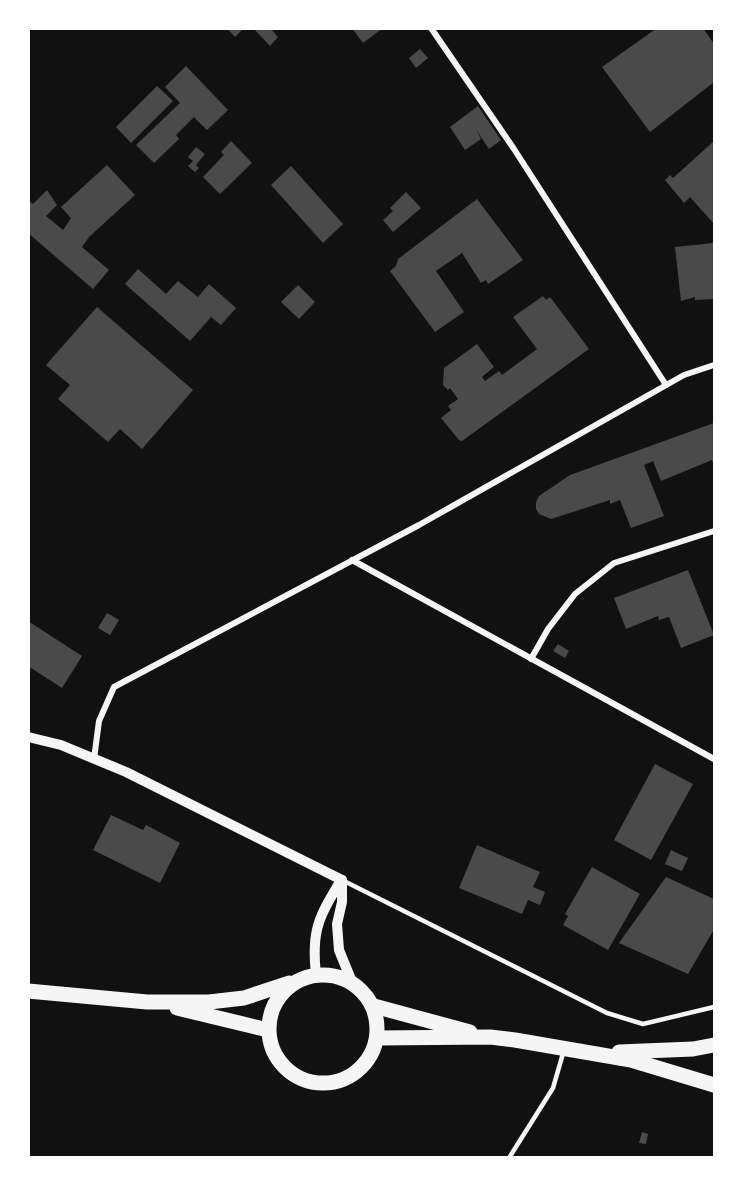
<svg xmlns="http://www.w3.org/2000/svg" width="743" height="1186" viewBox="0 0 743 1186" font-family="'DM Sans',sans-serif">
<style>
.building{fill:#4a4a4a}
.lines{fill:none;stroke-linecap:round;stroke-linejoin:round}
.service{stroke:#f5f5f5;stroke-width:4.5}
.minor{stroke:#f5f5f5;stroke-width:6}
.tertiary{stroke:#f5f5f5;stroke-width:10}
.primary{stroke:#f5f5f5;stroke-width:15}
</style>
<rect width="100%" height="100%" fill="#111"/>
<g class="building">
<path d="M227,28H244L235,37Z"/>
<path d="M253,28H270L278,37L270,46Z"/>
<path d="M352,28H383L363,43Z"/>
<path d="M657,28H703L714,44V82L650,132L602,67Z"/>
<path d="M420,49L428,58L416,68L409,58Z"/>
<path d="M186,66L228,110L207,130L194,117L176,135L179,139L154,163L136,145L180,103L165,87Z"/>
<path d="M157,86L173,101L131,143L116,127Z"/>
<path d="M478,106L501,140L489,149L475,128L481,139L465,150L450,127Z"/>
<path d="M231,141L252,163L220,194L203,177L224,155L221,152Z"/>
<path d="M714,141V224L690,197L684,203L665,180L670,175L673,178Z"/>
<path d="M196,147L205,154L196,165L199,168L195,172L188,166L193,161L188,157Z"/>
<path d="M107,165L135,195L89,237L82,247L109,270L93,289L28,233V200L33,204L47,190L57,205L46,216L63,230L71,218L61,207Z"/>
<path d="M291,166L343,224L323,243L271,185Z"/>
<path d="M406,192L421,208L393,232L383,220L393,211L390,208Z"/>
<path d="M477,199L523,260L488,284L486,280L481,283L462,253L436,271L464,312L435,332L390,271L396,266L398,259Z"/>
<path d="M714,243V299L695,300V297L681,301L675,247Z"/>
<path d="M138,269L166,294L178,281L198,297L209,284L236,308L221,325L211,317L190,341L125,284Z"/>
<path d="M298,285L315,302L299,319L281,302Z"/>
<path d="M543,296L546,300L550,297L589,349L462,441L459,440L441,418L451,410L448,406L458,399L450,388L448,390L443,385L444,368L477,344L494,367L482,377L485,381L499,371L502,375L537,349L513,317Z"/>
<path d="M97,307L193,390L142,449L120,429L108,442L58,399L70,385L46,365Z"/>
<path d="M714,423V466L712,460L661,481L653,461L644,465L664,516L631,528L620,500L610,504V500L551,519L539,514L536,509V502L539,496L570,475Z"/>
<path d="M688,570L714,635L681,648L669,617L659,620L658,616L626,629L614,598Z"/>
<path d="M107,613L119,620L110,635L98,628Z"/>
<path d="M28,621L82,656L62,688L28,666Z"/>
<path d="M558,644L569,651L565,658L553,651Z"/>
<path d="M655,764L693,784L651,860L614,840Z"/>
<path d="M111,815L143,830L146,825L180,843L160,883L93,850Z"/>
<path d="M477,845L540,872L533,887L545,892L540,905L528,900L522,914L459,888Z"/>
<path d="M671,850L688,858L682,871L665,864Z"/>
<path d="M592,867L640,894L608,950L563,925L568,916L565,914Z"/>
<path d="M666,877L714,899V931H713L688,974L619,943Z"/>
<path d="M642,1132L648,1134L646,1144L639,1143Z"/>
</g>
<g class="lines">
<g class="service">
<path d="M344,881L607,1013L643,1024L714,1007"/>
<path d="M509,1158L553,1088L564,1050"/>
</g>
<g class="minor">
<path d="M431,28L514,149L666,385"/>
<path d="M352,560L714,759"/>
<path d="M531,659L548,629L575,594L614,563L714,531"/>
<path d="M94,759L99,721L114,687L419,525L684,375L714,365"/>
</g>
<g class="tertiary">
<path d="M28,737L61,745L126,772L342,880"/>
<path d="M342,880V902L337,924L339,950L352,982"/>
<path d="M316,974C311,930 319,917 341,880"/>
</g>
<g class="primary">
<circle cx="323" cy="1029" r="54"/>
<path d="M28,991L147,1002H209L244,998L289,983"/>
<path d="M374,1006L470,1032"/>
<path d="M177,1008L268,1030"/>
<path d="M377,1038L490,1037L515,1040L631,1060L714,1085"/>
<path d="M619,1052L693,1049L714,1045"/>
</g>
</g>
<rect width="743" height="1186" fill="none" stroke="#ffffff" stroke-width="60"/>
</svg>
